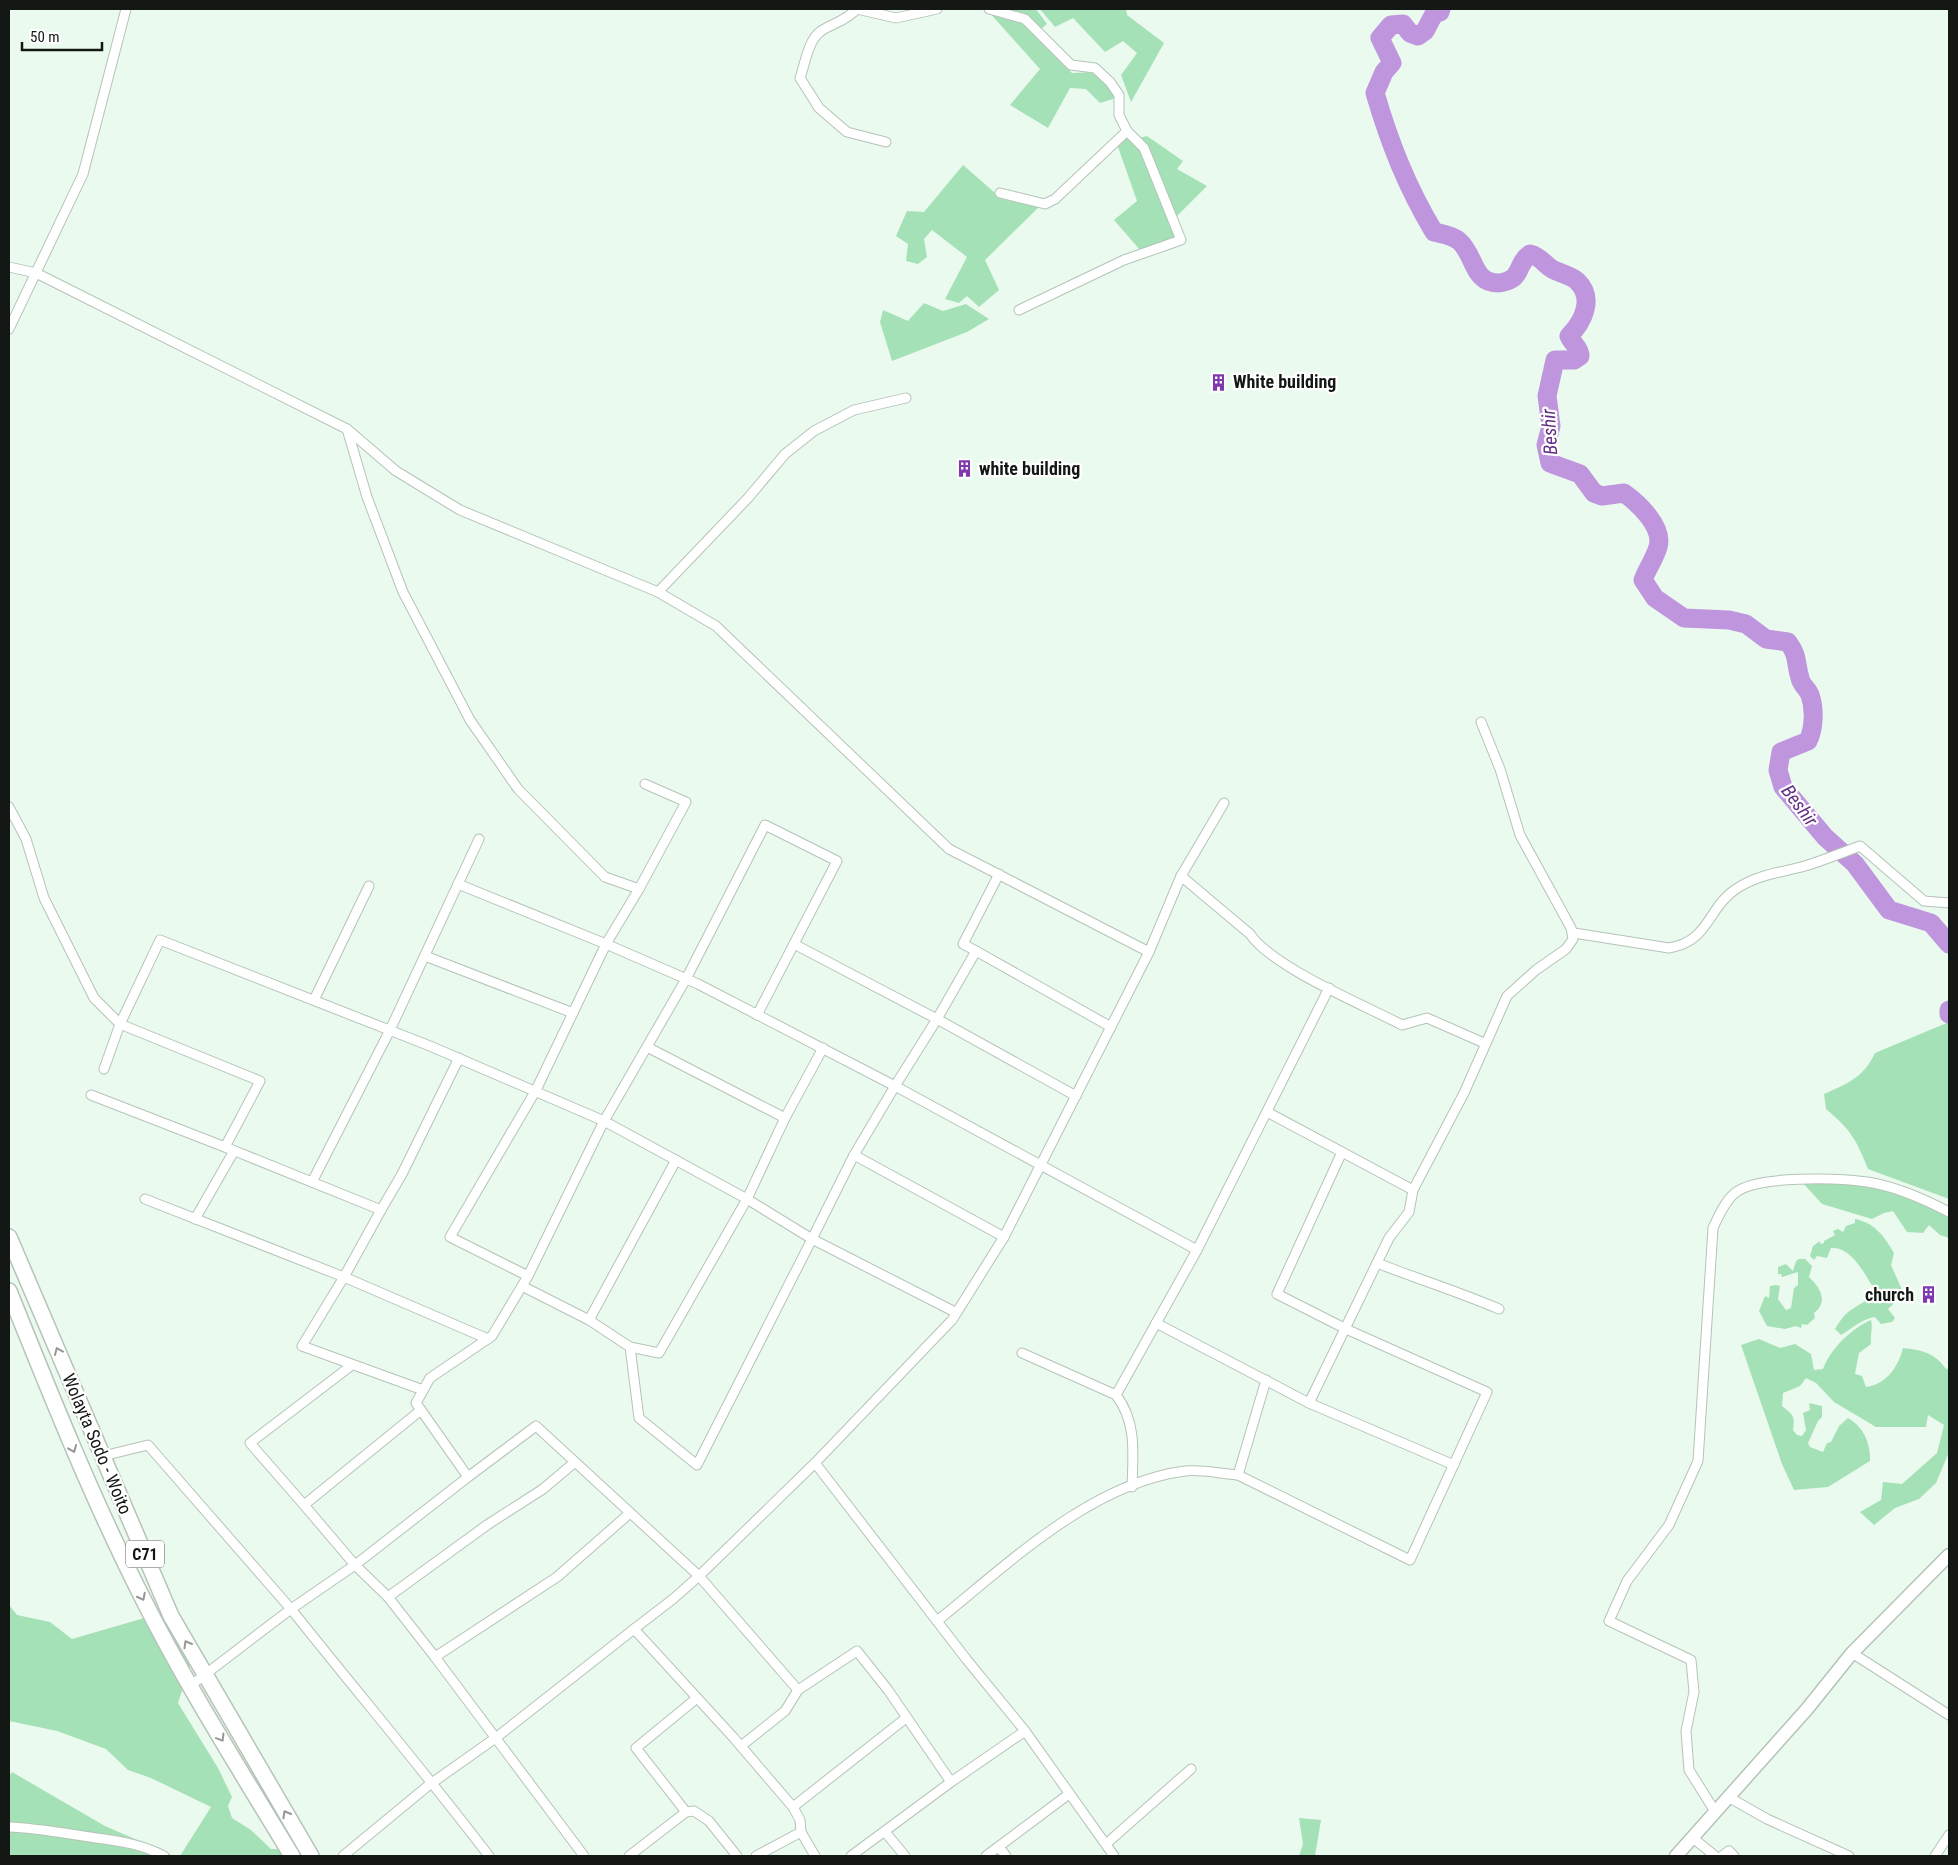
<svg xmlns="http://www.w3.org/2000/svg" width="1958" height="1865" viewBox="0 0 1958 1865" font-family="'Roboto Condensed',sans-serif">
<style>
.green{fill:#a5e1b6}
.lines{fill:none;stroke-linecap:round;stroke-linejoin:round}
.river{stroke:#bf96de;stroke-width:19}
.street-casing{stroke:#b5c3b8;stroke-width:11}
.primary-casing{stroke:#b5c3b8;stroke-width:15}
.highway-casing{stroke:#b5c3b8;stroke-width:18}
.street{stroke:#fff;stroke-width:9}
.primary{stroke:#fff;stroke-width:12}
.highway{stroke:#fff;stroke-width:15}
.oneway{stroke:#959795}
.labels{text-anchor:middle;stroke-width:4.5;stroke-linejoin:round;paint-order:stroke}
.shield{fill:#fff;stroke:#5a5d5a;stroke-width:1}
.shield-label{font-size:16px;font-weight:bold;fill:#131814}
.poi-label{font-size:18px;font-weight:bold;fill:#131814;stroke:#fff;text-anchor:start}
.street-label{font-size:18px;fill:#131814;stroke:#fff}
.water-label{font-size:19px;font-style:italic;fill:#622f83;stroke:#fff}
</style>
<rect width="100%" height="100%" fill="#ebfaee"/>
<g class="green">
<path d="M1001,9H1036L1047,24L1041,29Z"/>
<path d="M1040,9H1126L1127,15L1164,43L1131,102L1121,75L1137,53L1123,41L1105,52L1073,18L1055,27Z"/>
<path d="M988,11L1025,23L1072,73L1094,72L1110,87L1116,98L1100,103L1086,89L1070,88L1048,128L1010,105L1040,69Z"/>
<path d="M1127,135L1142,149L1178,238L1141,251L1114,220L1137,201L1117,144Z"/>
<path d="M1147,136L1183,161L1177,169L1207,186L1176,217L1139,138Z"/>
<path d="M963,165L1002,199L1039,207L985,260L999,290L979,307L967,296L959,303L945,299L967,257L932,230L924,239L927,257L918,264L906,261L908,244L896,236L907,211L924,212Z"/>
<path d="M924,303L943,311L966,304L989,319L967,332L892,361L880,322L883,310L908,321Z"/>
<path d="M1949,1022V1199L1868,1169C1856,1139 1851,1130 1826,1109L1824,1094C1847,1084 1864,1077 1875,1053Z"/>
<path d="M1803,1183H1850L1895,1192L1949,1214V1238L1940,1235L1929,1225L1923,1233L1907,1232L1893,1211L1884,1213L1872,1219L1822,1204Z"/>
<path d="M1855,1219C1875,1223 1884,1236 1894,1253L1891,1265L1904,1294L1888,1309L1895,1318L1892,1322L1881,1324L1875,1317C1861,1319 1853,1328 1841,1335L1835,1329C1838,1324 1841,1319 1845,1315C1855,1305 1869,1303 1874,1289C1865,1274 1851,1246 1831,1248L1827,1258L1817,1256L1814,1260L1810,1256L1813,1246L1820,1241V1244L1824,1243V1241L1835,1235L1833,1231L1838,1229L1843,1232L1846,1226L1855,1223Z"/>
<path d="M1799,1259H1805L1812,1266L1809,1277C1820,1287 1829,1302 1814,1313L1815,1318L1807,1325L1802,1324L1801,1328L1796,1326L1785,1329L1767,1326L1759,1311L1765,1296L1769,1298L1770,1286L1776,1285L1780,1286L1778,1299L1786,1310L1791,1308L1794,1288L1798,1285V1272L1782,1277L1781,1274H1778V1267L1786,1264L1793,1271L1796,1261Z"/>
<path d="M1871,1320C1873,1328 1870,1335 1871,1344L1859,1353L1855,1374L1862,1376L1866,1387C1887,1384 1898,1367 1903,1348C1922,1350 1935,1353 1946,1369L1949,1368V1452L1936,1483L1919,1499L1895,1508L1874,1525L1860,1512L1881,1500L1883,1482L1902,1484L1937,1453L1944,1425L1928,1415L1926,1427H1876L1834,1402L1816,1383L1806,1378L1800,1386L1783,1393L1782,1406C1793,1415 1795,1415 1793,1430L1797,1435L1802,1436L1806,1430L1803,1413L1810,1410L1809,1403L1822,1406V1417L1818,1421L1808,1443L1810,1447L1823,1452L1827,1443L1831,1442L1839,1426L1848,1418C1863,1426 1871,1444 1870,1461L1828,1487L1794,1490L1782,1464L1741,1345L1759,1339L1780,1348L1795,1344L1811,1354L1814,1370L1823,1369C1831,1348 1851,1329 1871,1320Z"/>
<path d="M9,1605L17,1615L50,1622L72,1639L165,1612L190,1665L178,1703L218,1768L232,1797L228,1806L232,1818L251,1830L271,1849L301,1850L305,1856H180L211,1807L151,1778L128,1770L106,1749L57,1731L9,1721Z"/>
<path d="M12,1772L105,1826L174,1856H9V1776Z"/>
<path d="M1299,1818L1321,1820L1315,1856H1299L1303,1844Z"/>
</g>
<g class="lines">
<g class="river">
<path d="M1441,9L1440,12L1434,14L1425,31L1418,36L1410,33L1403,24L1391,25L1380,38L1392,63L1384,72L1375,93C1390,144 1407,187 1434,232C1442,234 1452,235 1459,241C1475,254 1472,283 1498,283C1503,283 1512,280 1515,276C1522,268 1519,262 1530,254C1540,256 1544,264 1552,269C1559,273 1572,276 1577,281C1595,298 1583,322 1569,336C1572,344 1580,347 1580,356L1574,360H1555L1547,396L1551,426L1546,445L1550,463L1580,474L1594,493L1602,496L1624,493C1638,503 1664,527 1658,547C1655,558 1647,569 1643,580L1655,598L1684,618L1729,620L1746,624L1766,639L1788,642C1799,657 1795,662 1800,678C1801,685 1808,689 1810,695C1815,709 1814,729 1808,741L1781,752L1778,770L1783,787L1825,837L1855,864L1889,910L1931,923L1949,944"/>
<path d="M1949,1010V1014"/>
</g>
<defs>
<g id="street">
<path d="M857,9C844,22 835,22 821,31C808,40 805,64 800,78L819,108L847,132L886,142"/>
<path d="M857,9L896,18L937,9"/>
<path d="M989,9L1025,19L1071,65L1095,68L1110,82L1119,95V115L1127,131L1144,148L1181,240L1124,260L1019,310"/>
<path d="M1000,193L1045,204L1055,199L1127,131"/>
<path d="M9,267L36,273L347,429L396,471L460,510L658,592L716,626L949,849L1149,952L1181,876L1224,803"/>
<path d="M9,329L83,174L126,9"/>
<path d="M347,429L367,497L403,592L470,720L518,789L605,877L639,889L606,944L698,984L895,1086L854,1155L1004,1237L1149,952"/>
<path d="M658,592L748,498L785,454L814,431L854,410L906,398"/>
<path d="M9,807L26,839L44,898L94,998L120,1024L104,1069"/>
<path d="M999,874L963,944L976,951L937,1019L1076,1096"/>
<path d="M1181,876L1250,934C1272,967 1364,1005 1402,1025L1427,1018L1484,1043"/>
<path d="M458,884L606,944L536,1090L450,1237L528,1276L604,1121L686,979L765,825L837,861L757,1015"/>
<path d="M639,889L686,802L645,784"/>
<path d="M1574,933L1669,948C1711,941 1707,906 1739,887C1760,874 1783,872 1805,866C1824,860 1842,853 1860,846L1924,901L1949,903"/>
<path d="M794,944L937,1019L895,1086L1197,1250"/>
<path d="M976,951L1111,1027"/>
<path d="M425,956L573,1013"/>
<path d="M314,1000L369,886"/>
<path d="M647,1047L785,1118L823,1048"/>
<path d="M91,1095L225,1147"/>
<path d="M1267,1112L1413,1190"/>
<path d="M676,1160L589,1320L630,1347L639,1418L697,1465L812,1239L955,1312"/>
<path d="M312,1182L390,1030L479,839"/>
<path d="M145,1199L344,1277L488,1339"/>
<path d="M381,1210L402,1174L459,1058"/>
<path d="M195,1219L234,1151"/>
<path d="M1004,1237L952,1320L815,1463L967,1660L1025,1731L1114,1856"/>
<path d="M1377,1263C1418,1279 1459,1292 1499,1309"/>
<path d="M528,1276L492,1336L430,1378L416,1403L468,1477L536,1426L699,1576L815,1463"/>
<path d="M522,1286L589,1320"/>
<path d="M1156,1323L1309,1403L1389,1238L1409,1212L1413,1190L1464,1093L1507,996L1536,970L1566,949L1573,939L1571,928L1520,835L1500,769L1481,722"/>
<path d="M630,1347L659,1353L747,1199L785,1118"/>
<path d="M1022,1353L1116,1395C1137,1422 1133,1454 1132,1487"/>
<path d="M352,1365L250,1443L304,1505L421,1410"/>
<path d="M423,1390L302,1346L344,1277L381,1210L225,1147L260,1081L120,1024L160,940L430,1046L604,1121L747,1199L812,1239L854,1155"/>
<path d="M1116,1395L1197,1250L1329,988"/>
<path d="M1309,1403L1454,1465"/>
<path d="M103,1456L148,1445L291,1609L190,1686"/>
<path d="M1238,1475L1410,1560L1487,1392L1346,1329L1277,1294L1342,1152"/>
<path d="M304,1505L355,1565L468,1477"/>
<path d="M388,1597L435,1657L557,1577L630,1513"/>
<path d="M937,1621C1008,1564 1091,1483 1185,1471C1202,1469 1222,1474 1238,1475L1266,1380"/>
<path d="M634,1629L673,1599L699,1576L798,1690L857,1651L888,1690L951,1782"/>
<path d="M1852,1653L1949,1715"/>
<path d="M435,1657L584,1856"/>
<path d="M741,1746L785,1711L798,1690"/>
<path d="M1730,1798L1767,1819L1849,1856"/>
<path d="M793,1807L906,1718"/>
<path d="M686,1812L636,1748L697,1698"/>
<path d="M1716,1813L1689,1770L1686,1731L1694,1692L1691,1660L1609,1621L1627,1581L1669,1525L1698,1461L1713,1228C1718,1217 1725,1201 1735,1193C1756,1175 1839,1178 1867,1182C1895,1186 1924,1199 1949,1212"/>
<path d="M9,1827C36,1828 62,1833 90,1837C116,1841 140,1843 164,1856"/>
<path d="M885,1832L905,1856"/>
<path d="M1693,1838L1715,1856"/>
<path d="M1106,1844L1191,1769"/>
<path d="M999,1847L1006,1856"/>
<path d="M343,1856L429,1785L497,1737L634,1629L733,1737L793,1807L800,1820L801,1832"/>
<path d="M489,1856C425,1772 357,1692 291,1609L355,1565L388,1597L487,1525L543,1489L575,1462"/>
<path d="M629,1856L686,1812L694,1811L709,1821L737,1856"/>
<path d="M756,1856L801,1832L815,1856"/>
<path d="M851,1856L951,1782L1025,1731"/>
<path d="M986,1856L1069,1794"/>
<path d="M1722,1856L1729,1851L1734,1856"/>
<path d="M1935,1856L1949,1835"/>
</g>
<path id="primary" d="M1676,1856L1807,1709L1852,1653L1949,1555"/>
<g id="highway">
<path d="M9,1237L171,1616L311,1856"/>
<path d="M9,1291C50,1393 91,1496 141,1595C186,1685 240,1770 292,1856"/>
</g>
</defs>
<use href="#street" class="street-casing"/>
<use href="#primary" class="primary-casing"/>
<use href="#highway" class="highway-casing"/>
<use href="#street" class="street"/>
<use href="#primary" class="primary"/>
<use href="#highway" class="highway"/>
</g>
<defs><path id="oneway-chevron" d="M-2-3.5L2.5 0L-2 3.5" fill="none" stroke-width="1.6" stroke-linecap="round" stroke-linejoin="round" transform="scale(1.25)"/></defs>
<g class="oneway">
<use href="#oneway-chevron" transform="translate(58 1351) rotate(-113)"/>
<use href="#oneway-chevron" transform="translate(73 1449) rotate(68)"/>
<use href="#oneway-chevron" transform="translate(142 1597) rotate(63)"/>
<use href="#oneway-chevron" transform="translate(187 1644) rotate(-120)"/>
<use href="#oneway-chevron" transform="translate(221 1738) rotate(59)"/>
<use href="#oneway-chevron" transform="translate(286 1814) rotate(-120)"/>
</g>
<defs>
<symbol id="building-bare" viewBox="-9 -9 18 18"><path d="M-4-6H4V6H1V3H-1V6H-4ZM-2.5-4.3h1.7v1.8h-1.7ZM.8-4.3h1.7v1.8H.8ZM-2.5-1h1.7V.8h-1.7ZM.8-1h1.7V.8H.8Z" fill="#8039ac" stroke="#fff" stroke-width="2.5" paint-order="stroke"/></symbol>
</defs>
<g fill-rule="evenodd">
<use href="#building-bare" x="1206" y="370" width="25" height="25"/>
<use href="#building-bare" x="952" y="456" width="25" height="25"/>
<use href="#building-bare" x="1916" y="1282" width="25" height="25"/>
</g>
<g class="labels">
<rect class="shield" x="126" y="1540.5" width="38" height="27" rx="4"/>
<g class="shield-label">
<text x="145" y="1560">C71</text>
</g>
<g class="poi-label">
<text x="1233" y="388">White building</text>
<text x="979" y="475">white building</text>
<text x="1914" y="1301" text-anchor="end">church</text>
</g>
<g class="street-label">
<text transform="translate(97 1444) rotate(67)" y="6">Wolayta Sodo - Woito</text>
</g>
<g class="water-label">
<text transform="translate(1549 432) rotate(-93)" y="7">Beshir</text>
<text transform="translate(1800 805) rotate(53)" y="7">Beshir</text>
</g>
</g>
<rect width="1958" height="1865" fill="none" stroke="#131814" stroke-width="20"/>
<path d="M22 42v8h80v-8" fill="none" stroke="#131814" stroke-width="2.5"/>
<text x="30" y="42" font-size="15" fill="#131814" stroke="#ffffff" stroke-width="4" paint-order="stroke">50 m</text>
</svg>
